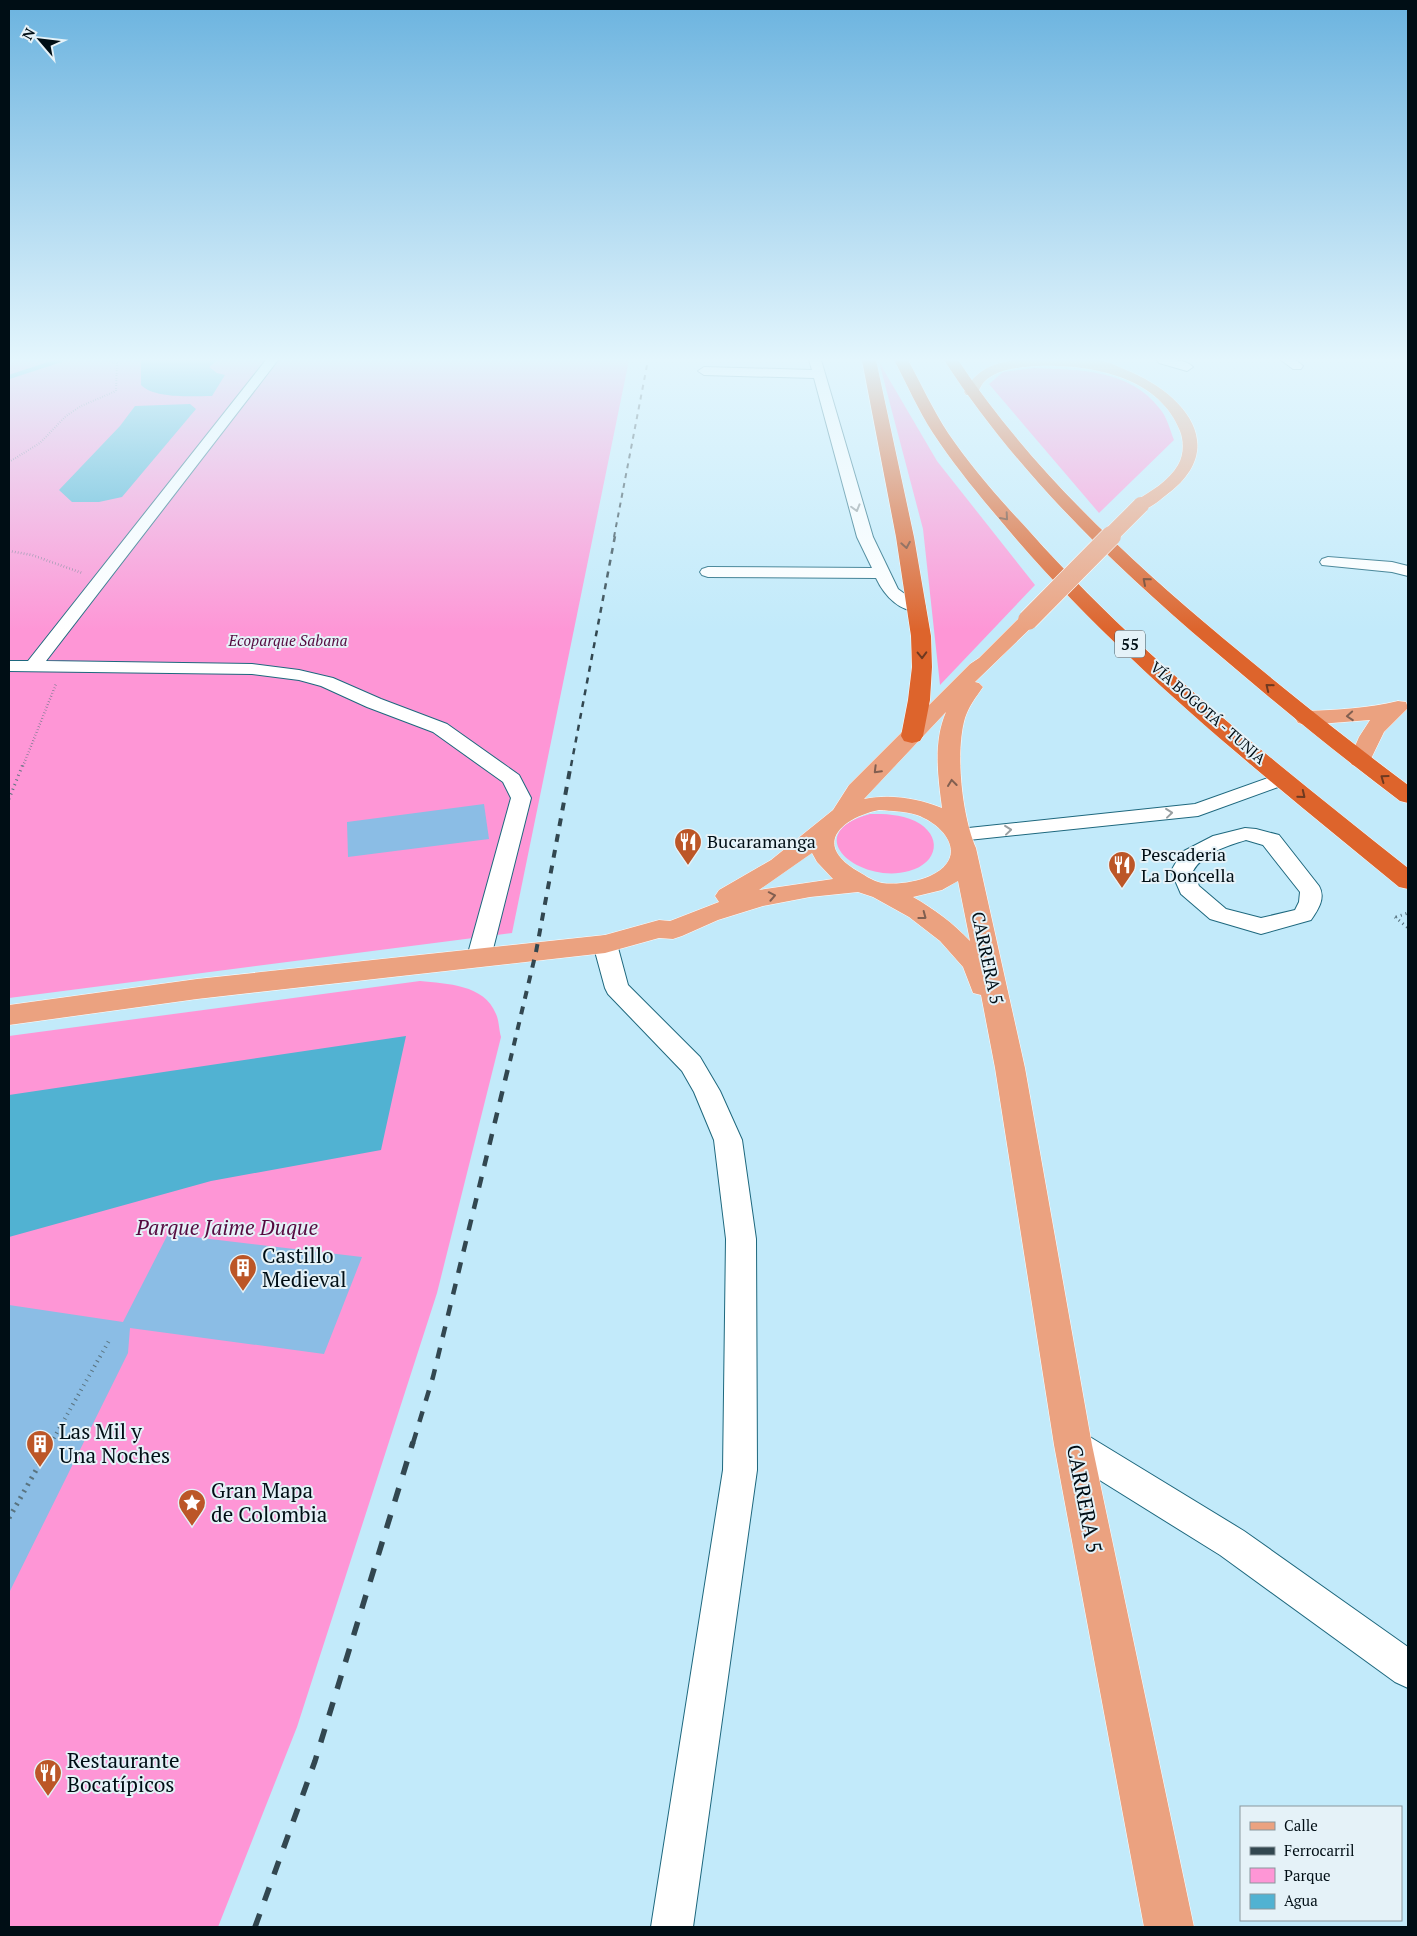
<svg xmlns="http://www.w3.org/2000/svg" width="1417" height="1936" viewBox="0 0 1417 1936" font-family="'PT Serif',serif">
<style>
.green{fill:#fe96d6}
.water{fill:#51b2d2}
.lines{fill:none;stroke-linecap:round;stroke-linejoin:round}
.stream{stroke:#51b2d2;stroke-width:4}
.building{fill:#8bbde5}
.minor-casing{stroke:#1e687e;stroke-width:2}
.major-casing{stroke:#fff;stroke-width:1}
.highway-casing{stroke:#fff;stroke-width:1}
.path-far4{stroke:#59737f;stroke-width:2;stroke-dasharray:0.5 2;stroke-linecap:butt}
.path-far3{stroke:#59737f;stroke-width:2.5;stroke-dasharray:0.5 2.5;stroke-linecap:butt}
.path-far2{stroke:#59737f;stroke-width:3;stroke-dasharray:1 4;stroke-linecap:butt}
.path-far1{stroke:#59737f;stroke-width:4;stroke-dasharray:1 4.5;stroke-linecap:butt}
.path{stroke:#59737f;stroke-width:5;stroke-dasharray:2 5.5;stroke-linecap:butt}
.minor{fill:#fff;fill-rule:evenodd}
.major{fill:#eba280;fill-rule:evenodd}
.highway{fill:#dd642c;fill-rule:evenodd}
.rail-far4{stroke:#324750;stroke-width:2;stroke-dasharray:5 5;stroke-linecap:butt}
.rail-far3{stroke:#324750;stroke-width:2.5;stroke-dasharray:6 6;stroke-linecap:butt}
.rail-far2{stroke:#324750;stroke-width:4;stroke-dasharray:8 8;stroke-linecap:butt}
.rail-far1{stroke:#324750;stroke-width:4.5;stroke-dasharray:11 11;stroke-linecap:butt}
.rail{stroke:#324750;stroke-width:5.5;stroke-dasharray:14 14;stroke-linecap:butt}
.major-bridge-far1-casing{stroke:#fff;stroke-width:17;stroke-linecap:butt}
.major-bridge-casing{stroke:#fff;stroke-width:21;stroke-linecap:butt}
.major-bridge-far1{stroke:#eba280;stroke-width:16}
.major-bridge{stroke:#eba280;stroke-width:20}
.oneway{stroke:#999fa1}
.oneway2{stroke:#6e3920}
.oneway3{stroke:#815f50}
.labels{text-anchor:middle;stroke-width:4;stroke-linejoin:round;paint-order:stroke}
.far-park-label{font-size:15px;font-style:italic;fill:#550a3f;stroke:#e5f2f8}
.far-street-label{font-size:15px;fill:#000e15;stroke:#e5f2f8}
.shield{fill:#e5f2f8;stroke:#455259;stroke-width:1}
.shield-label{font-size:16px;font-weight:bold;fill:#000e15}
.poi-label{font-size:18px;fill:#000e15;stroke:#e5f2f8;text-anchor:start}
.street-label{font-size:18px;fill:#000e15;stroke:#e5f2f8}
.near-park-label{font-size:21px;font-style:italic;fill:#550a3f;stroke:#e5f2f8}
.near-poi-label{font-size:21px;fill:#000e15;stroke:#e5f2f8;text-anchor:start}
.near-street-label{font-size:21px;fill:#000e15;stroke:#e5f2f8}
</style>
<rect width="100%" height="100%" fill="#c2eafa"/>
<g class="green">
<path d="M9,360H629L512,933L9,998Z"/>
<path d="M879,362L937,461L1035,585L940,685L923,529Z"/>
<path d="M1034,368C1079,370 1130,369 1160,409C1167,417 1170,430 1174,440L1099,513L989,384L1003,372Z"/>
<path d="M870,814C885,814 900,814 915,821C943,835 939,863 909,871C860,885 797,834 870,814Z"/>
<path d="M420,981C447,984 484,984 496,1014C499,1020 499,1030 501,1037L437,1293L297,1727L218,1927H9V1036Z"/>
</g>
<g class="water">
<path d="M141,360H218L209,367L217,373L225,375L212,396C192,396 155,399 141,385Z"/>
<path d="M190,404L196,409L122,497L99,502H72L59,490L120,426L135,406Z"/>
<path d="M406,1036L381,1150L211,1181L9,1237V1095Z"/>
</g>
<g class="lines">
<path class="stream" d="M9,377L61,360"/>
</g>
<g class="building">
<path d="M484,804L489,839L348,857L347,822Z"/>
<path d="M168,1234L362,1257L324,1354L130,1328L128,1353L9,1593V1305L123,1322Z"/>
</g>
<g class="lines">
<defs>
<g id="minor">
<path d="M266,360H278L46,661L252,664L299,670L333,678L381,699L447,724L519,775L531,798L491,957L487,963L479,965L471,963L467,957L511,798L503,782L433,732L367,707L321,686L299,680L252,674L9,671V661H28Z"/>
<path d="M809,360H821L873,537L898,589L909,597L923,602L925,606L923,610C901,615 884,595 876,578L708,577L702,575L700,572L702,569L708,567L872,568L857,537L814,378L704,375L698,371L704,367L812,370Z"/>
<path d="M1157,360C1169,360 1184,358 1193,367L1187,371L1159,363Z"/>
<path d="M1281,360H1296L1303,366L1301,369H1293Z"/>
<path d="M1328,557L1392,562L1408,566V576L1392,572L1322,565L1320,562L1322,559Z"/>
<path d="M1282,773L1289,775L1292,779L1289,783L1198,816L959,841L952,840L948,835L952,830L959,829L1195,804Z"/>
<path d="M1245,828L1256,829L1279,835L1319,886C1326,898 1318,910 1311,920L1261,934L1210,919L1181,894L1171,871L1182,852L1213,836ZM1246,840L1263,845L1300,892L1299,902L1295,910L1261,918L1226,909L1199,886L1193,871C1203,853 1227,846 1246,840Z"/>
<path d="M605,936L613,938L617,944L628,985L700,1057L720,1091L742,1140L756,1239L757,1470L693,1927H651L723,1470L726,1239L714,1140L694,1092L682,1071L608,994L605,988L593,944L597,938Z"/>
<path d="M1073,1429L1085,1434L1244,1531L1408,1647V1688L1395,1682L1220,1555L1061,1456L1056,1445L1061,1434Z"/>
</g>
<g id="major">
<path d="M1015,360C1041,360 1075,357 1099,360C1110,362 1121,368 1131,372C1188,397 1229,450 1165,496C1156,503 1147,512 1135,509L1133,505L1135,501C1150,492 1169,481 1178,465C1184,455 1184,441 1180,431C1159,376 1089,364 1037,366C1021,367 996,369 984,382C981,385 979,391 976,395H966L964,392C976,370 991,364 1015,360Z"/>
<path d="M1028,614L1035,616L1038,620L1035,624L975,682L979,683L983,687C976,697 969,706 965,718C955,752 962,816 976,848L1025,1068L1092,1445L1194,1927H1144L1054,1445L995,1068L981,995L973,993L963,967L940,941L909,917L873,897L858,892L810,897L763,906L718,920L682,936L673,939L659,938L605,953L197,999L9,1025V1005L197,979L605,935L659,920L670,921L719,902L715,896L719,890L771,860L833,810L849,785L970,664L979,658L1021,616ZM946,712C933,742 938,777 942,808C917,798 890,794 864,799ZM879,810C892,811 905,811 917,815C947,826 969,858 930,876C916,882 897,885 882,883C872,881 863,874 854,869C812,842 845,817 879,810ZM812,853L817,862L833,879L759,890ZM958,881L970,941C953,923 934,909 913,897L942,890Z"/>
<path d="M1398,701L1406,702L1408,708L1384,732L1368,765L1360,767L1352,765L1349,760L1359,737L1370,720L1306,725L1298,723L1295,718L1298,713L1306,711C1338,710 1368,708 1398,701Z"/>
</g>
<g id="highway">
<path d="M862,360H876L914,537L931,636L932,667L930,700L923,736L920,741L912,743L904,741L901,736L908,700L912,667L911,636L896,537Z"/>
<path d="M894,360H908C921,384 933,410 948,433C972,468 1001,501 1030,532C1142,658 1276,763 1408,868V889L1399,887C1266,778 1130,670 1017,540C988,506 958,471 933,433C918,410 907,384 894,360Z"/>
<path d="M944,360H958C1030,468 1125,556 1224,639C1284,689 1345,738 1408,785V803L1400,801C1335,752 1273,701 1211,648C1110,562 1017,472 944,360Z"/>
</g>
</defs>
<use href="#minor" class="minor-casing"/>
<use href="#major" class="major-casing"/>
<use href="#highway" class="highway-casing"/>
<path class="path-far4" d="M9,462L40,443L66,416L81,406L116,391L117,363L106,360"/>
<g class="path-far3">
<path d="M9,551L32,555L82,573"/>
<path d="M23,766L56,684"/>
</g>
<g class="path-far2">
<path d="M9,799L23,764"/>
<path d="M1395,917L1408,928"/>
<path d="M1396,917L1408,913"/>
</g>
<path class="path-far1" d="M51,1443L110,1339"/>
<path class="path" d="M9,1518L52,1442"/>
<use href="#minor" class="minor"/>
<use href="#major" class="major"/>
<use href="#highway" class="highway"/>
<path class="rail-far4" d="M614,537L648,360"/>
<path class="rail-far3" d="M571,766L615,536"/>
<path class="rail-far2" d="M510,1061L536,952L571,764"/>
<path class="rail-far1" d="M413,1443L433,1377L510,1060"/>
<path class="rail" d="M255,1927L315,1761L413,1442"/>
<defs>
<path id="major-bridge-far1" d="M1109,537L1141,505"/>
<path id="major-bridge" d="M1028,620L1111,536"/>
</defs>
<use href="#major-bridge-far1" class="major-bridge-far1-casing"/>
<use href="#major-bridge" class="major-bridge-casing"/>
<use href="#major-bridge-far1" class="major-bridge-far1"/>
<use href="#major-bridge" class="major-bridge"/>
</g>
<defs><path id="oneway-chevron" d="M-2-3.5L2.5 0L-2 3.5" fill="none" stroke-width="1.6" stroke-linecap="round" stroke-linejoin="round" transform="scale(1.25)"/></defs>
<g class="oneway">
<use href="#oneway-chevron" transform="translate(856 508) rotate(74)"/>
<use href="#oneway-chevron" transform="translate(1169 813) rotate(-6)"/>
<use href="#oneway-chevron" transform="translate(1008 830) rotate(-6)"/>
</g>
<g class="oneway2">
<use href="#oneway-chevron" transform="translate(1005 517) rotate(49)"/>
<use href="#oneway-chevron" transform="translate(906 545) rotate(80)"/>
<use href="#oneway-chevron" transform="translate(1146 581) rotate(-139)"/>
<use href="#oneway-chevron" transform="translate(922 655) rotate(89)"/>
<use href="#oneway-chevron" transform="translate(1269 687) rotate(-141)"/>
<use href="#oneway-chevron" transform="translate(1384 778) rotate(-144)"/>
<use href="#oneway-chevron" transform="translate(1302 795) rotate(39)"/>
</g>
<g class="oneway3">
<use href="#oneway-chevron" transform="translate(1350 716) rotate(176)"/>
<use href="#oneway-chevron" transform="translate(877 770) rotate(135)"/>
<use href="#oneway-chevron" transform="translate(952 783) rotate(-97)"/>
<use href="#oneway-chevron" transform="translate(772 896) rotate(-11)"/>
<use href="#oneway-chevron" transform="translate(923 916) rotate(37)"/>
</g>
<linearGradient id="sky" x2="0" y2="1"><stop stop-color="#6bb3df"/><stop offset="0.57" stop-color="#e4f6fd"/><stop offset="1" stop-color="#e4f6fd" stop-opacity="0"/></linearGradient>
<rect width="1417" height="631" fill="url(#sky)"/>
<defs>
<symbol id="restaurant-pin" viewBox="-11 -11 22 30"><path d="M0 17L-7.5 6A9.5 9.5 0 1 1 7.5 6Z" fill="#bc5627" stroke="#e5f2f8"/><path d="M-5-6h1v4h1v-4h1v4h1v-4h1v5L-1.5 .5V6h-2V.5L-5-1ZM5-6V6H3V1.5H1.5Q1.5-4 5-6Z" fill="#fff"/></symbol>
<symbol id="building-pin" viewBox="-11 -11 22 30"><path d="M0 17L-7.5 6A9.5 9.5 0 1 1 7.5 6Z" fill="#bc5627" stroke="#e5f2f8"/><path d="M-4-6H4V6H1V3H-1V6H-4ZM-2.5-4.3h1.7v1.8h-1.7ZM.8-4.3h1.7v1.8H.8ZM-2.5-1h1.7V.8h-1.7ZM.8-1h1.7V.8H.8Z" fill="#fff"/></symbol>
<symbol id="sight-pin" viewBox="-11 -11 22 30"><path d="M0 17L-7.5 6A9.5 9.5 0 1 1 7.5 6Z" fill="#bc5627" stroke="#e5f2f8"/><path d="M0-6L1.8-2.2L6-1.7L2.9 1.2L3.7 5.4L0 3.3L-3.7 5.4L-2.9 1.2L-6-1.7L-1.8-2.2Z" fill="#fff"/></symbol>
</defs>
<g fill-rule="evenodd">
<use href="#restaurant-pin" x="672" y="826" width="32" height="43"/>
<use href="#restaurant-pin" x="1106" y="849" width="32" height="43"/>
<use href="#building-pin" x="227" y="1252" width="32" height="43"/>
<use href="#building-pin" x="24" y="1428" width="32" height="43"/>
<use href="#sight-pin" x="176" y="1487" width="32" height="43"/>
<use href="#restaurant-pin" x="32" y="1757" width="32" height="43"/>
</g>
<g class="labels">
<g class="far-park-label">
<text x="288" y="646">Ecoparque Sabana</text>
</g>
<g class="far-street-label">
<text transform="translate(1208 713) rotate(41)" y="5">VÍA BOGOTÁ - TUNJA</text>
</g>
<rect class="shield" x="1115" y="630.5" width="30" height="27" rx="4"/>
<g class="shield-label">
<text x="1130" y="650">55</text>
</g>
<g class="poi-label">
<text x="707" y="848">Bucaramanga</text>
<text x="1141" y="861">Pescaderia<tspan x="1141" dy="21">La Doncella</tspan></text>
</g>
<g class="street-label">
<text transform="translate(987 958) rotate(78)" y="6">CARRERA 5</text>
</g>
<g class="near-park-label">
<text x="227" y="1235">Parque Jaime Duque</text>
</g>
<g class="near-poi-label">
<text x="262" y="1263">Castillo<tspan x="262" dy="24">Medieval</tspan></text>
<text x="59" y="1439">Las Mil y<tspan x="59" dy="24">Una Noches</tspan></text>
<text x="211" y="1498">Gran Mapa<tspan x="211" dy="24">de Colombia</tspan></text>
<text x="67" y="1768">Restaurante<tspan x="67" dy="24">Bocatípicos</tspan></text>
</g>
<g class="near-street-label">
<text transform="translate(1084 1499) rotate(79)" y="7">CARRERA 5</text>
</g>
</g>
<rect width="1417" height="1936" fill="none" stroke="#000e15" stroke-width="20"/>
<rect x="1240" y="1806" width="162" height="115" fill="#e5f2f8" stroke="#89979d"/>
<rect x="1250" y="1822" width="25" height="8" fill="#eba280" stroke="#89979d"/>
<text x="1284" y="1831" font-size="15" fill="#000e15">Calle</text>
<rect x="1250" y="1847" width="25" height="8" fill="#324750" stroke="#89979d"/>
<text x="1284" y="1856" font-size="15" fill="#000e15">Ferrocarril</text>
<rect x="1250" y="1868" width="25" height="15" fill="#fe96d6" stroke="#89979d"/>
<text x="1284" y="1881" font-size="15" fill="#000e15">Parque</text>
<rect x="1250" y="1894" width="25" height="15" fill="#51b2d2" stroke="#89979d"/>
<text x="1284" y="1906" font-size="15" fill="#000e15">Agua</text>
<g transform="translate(40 40) rotate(298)" stroke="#e5f2f8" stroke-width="4" paint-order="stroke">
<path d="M0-4L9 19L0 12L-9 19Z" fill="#000e15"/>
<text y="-8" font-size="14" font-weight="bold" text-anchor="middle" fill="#000e15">N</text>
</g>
</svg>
